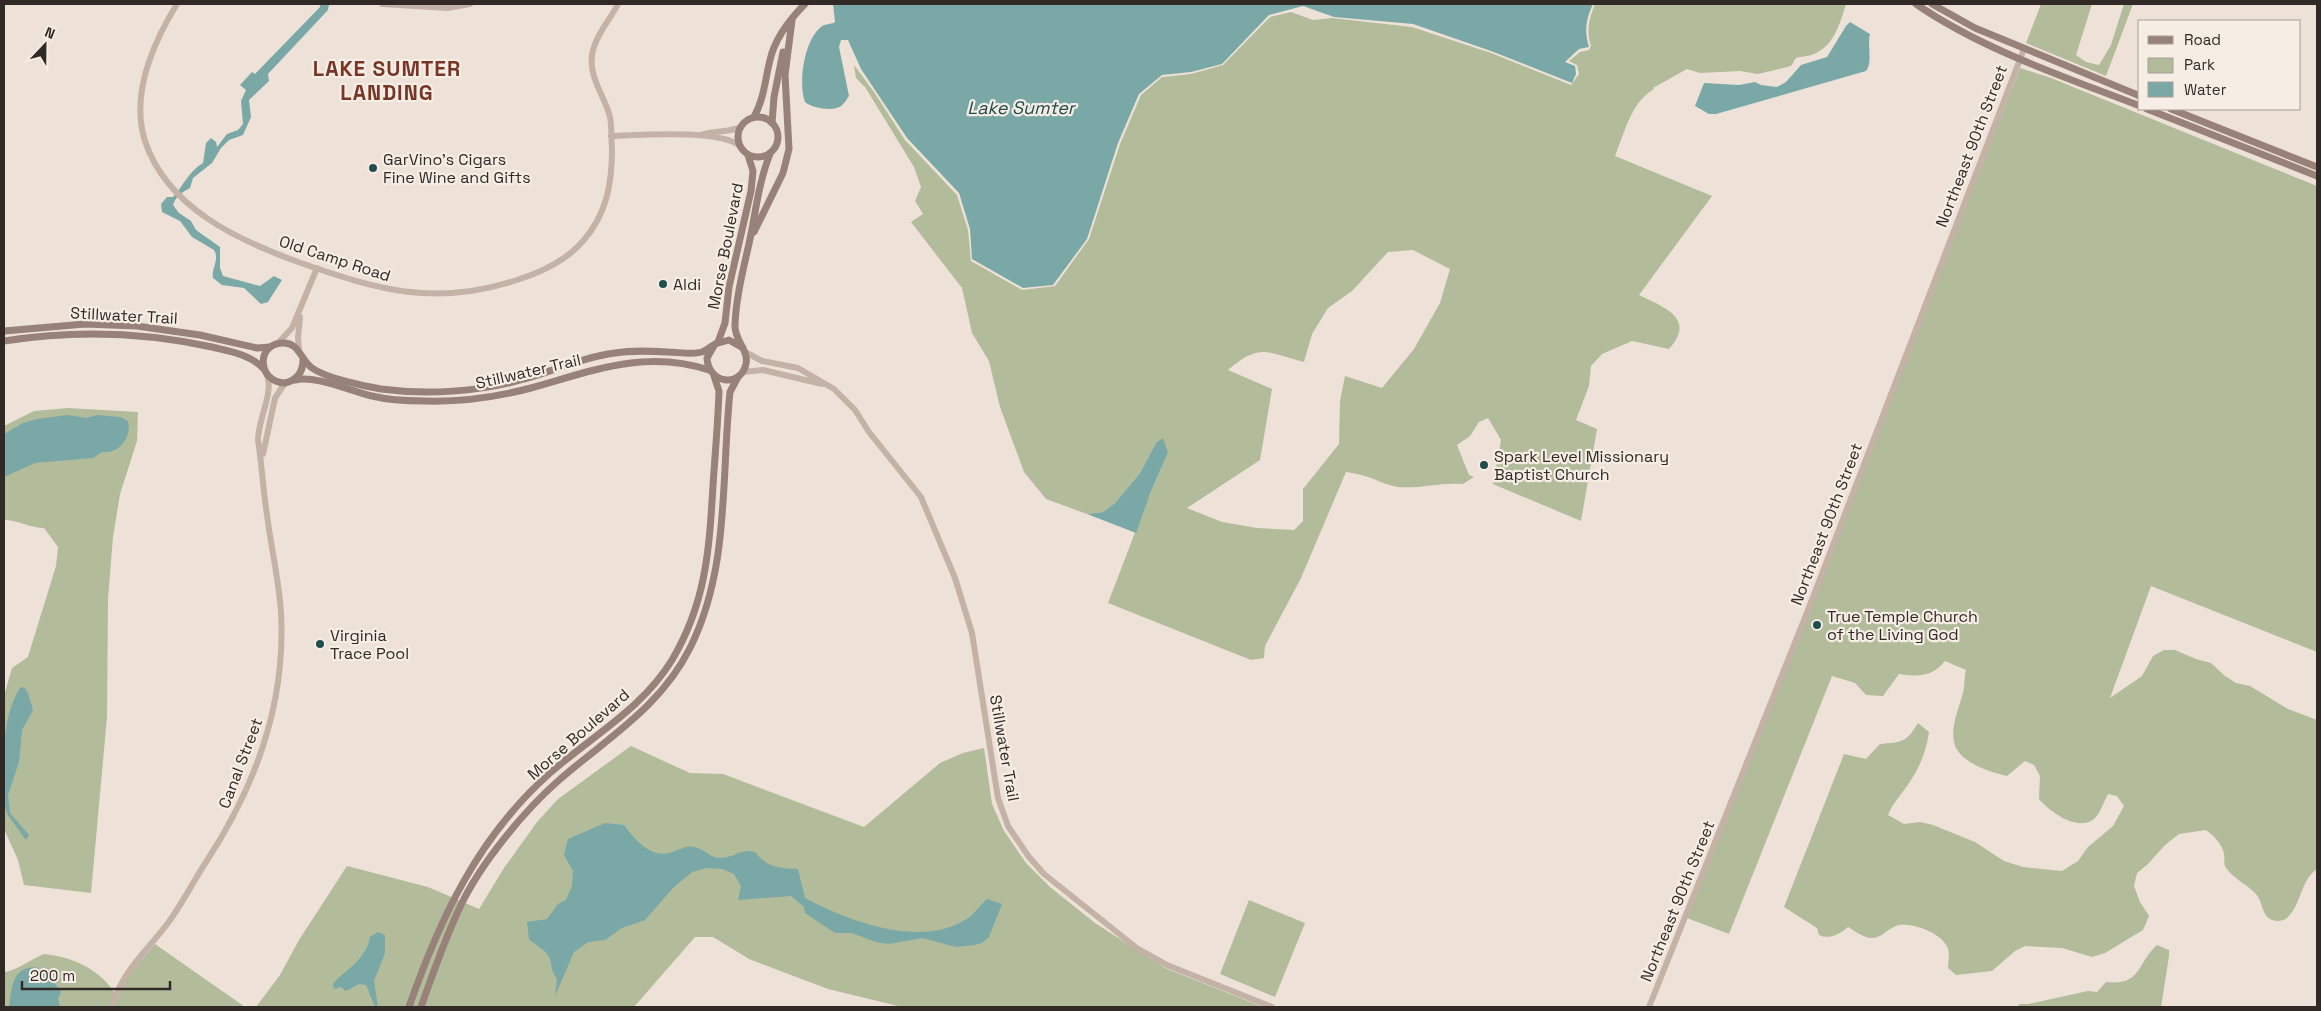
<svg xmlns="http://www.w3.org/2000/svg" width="2321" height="1011" viewBox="0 0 2321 1011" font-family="'Space Grotesk',sans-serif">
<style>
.green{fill:#b2bb9a;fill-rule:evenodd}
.water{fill:#7aa8a7}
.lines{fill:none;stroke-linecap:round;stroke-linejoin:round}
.tertiary{stroke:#c4b2a6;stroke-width:6}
.secondary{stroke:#978178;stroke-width:7}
.poi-dot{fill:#204e4e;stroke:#f6ede4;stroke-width:2}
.labels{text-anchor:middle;stroke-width:4.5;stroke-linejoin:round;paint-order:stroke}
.street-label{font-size:16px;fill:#312926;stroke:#f6ede4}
.poi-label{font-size:16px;fill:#312926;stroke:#f6ede4;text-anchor:start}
.water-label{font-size:18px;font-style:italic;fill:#204e4e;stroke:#f6ede4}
.district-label{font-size:21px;font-weight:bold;letter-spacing:1px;fill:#783627;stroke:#f6ede4}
</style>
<rect width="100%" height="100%" fill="#eee2d8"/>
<g class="green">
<path d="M1595,4H1846C1840,23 1834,48 1811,55C1806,57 1801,56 1796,58L1791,66L1758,74L1740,71L1700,73L1687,69L1653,88L1654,89C1631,102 1625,132 1615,156L1712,196L1639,295C1663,307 1697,318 1669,349L1632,341L1602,354L1591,366L1589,386L1576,420L1597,429L1581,521L1493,484L1501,440L1488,418L1479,422L1470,436L1457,445L1469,475L1474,477L1463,484C1439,482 1420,489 1398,487C1385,485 1376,479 1365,476C1359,474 1352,473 1346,472L1301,578L1265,646L1264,658L1251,660L1108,603L1151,491L1168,453L1156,443L1140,473L1115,503L1103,512L1087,514L1046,499L1024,472L1000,407L989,361L972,333L962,288L911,222L923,214L915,201L921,187L914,167L865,87L856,78L854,65L874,92L905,140L957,195L968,230L971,261L1022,290L1055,286L1089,239L1120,144L1141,95L1162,77L1191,74L1223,65L1270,17L1291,12L1313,20L1332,18L1412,27L1491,53L1571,85L1579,74L1577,65L1569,61L1580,52L1589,50L1591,46C1586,31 1589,19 1595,4ZM1413,250L1450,269L1440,303L1414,349L1382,388L1345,376L1340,401L1339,444L1303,489V521L1294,530L1257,528L1222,522L1187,508L1260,460L1272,389L1228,370C1260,343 1266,352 1304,362L1312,334L1328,308L1352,291L1388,252Z"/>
<path d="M2041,4H2092L2076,55L2086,62L2099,65L2111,45L2124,4H2133L2106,76L2026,43Z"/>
<path d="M2020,68L2051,78L2317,186V652L2151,586L2110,698L2142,676L2153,656L2164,650H2175L2196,659L2211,663L2225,676L2236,683L2250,686L2288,709L2317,720V869C2300,881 2302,903 2288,917C2285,920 2281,921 2277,921C2260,919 2265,903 2255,893C2246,884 2234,879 2226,868C2223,864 2225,859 2224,853C2221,843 2214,836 2206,830L2179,834L2165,845L2148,864L2137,873L2134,886L2140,902L2149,916L2143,930L2105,953L2092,957L2062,948L2025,946L2015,951L1992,971L1956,975L1948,968C1948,962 1950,954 1948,949C1943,933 1914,923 1899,925C1888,927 1883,938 1872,938C1863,938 1855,931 1848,927C1840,934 1829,940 1819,935L1817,928L1784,907L1844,754L1866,759L1880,744C1902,742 1906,743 1918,723L1929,732C1926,753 1919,769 1907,786C1900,796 1893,803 1888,815L1904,824L1920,822L1933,825L1975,842L2004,861L2023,867L2062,871L2078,861L2088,847L2113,826L2124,806L2117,796L2108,794C2104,801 2100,814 2094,819C2077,832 2050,812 2039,799L2040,776L2034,765L2025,761L2007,776C1989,772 1958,762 1954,742C1951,727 1958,710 1962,696C1965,688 1964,678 1966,670L1945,661C1932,677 1918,677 1899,674L1883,696L1866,695L1855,683L1832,676L1729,934L1687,918Z"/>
<path d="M68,408L138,412L137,441L120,494L113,537L108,599L107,717L91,893L24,885L18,860L4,829V696L12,668L28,657L31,647L56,566L58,547L44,528C30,528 18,520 4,520V426L34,411Z"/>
<path d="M631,746L690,773L723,774L864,827L940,763L963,753L984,748L992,804L1004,831L1026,863L1050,887L1095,923L1165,968L1263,1007H902L828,989L749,959L713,937H695L634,1007H256L280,975L299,940L347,866L428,887L479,909L504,868L537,822L558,799Z"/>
<path d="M1249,900L1305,923L1275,997L1220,974Z"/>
<path d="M155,944L245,1007H114L127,977Z"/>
<path d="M2157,945L2169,950V956L2161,1007H2016L2020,1004H2028L2088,991L2097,992L2106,982C2142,986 2136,964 2157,945Z"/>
<path d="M44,954C72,957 98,968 114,992L110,1007H4V972C16,971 31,959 44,954Z"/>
</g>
<g class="water">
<path d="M320,4H329L328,10L268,74L269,81L249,100L251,117L243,135L229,140L221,148L212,163L193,178L190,188C180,194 178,194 173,205L179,213L191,221L196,230L220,247V268L223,276L260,286L274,276L282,280L268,302L261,304L244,288L222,285L213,278C211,268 220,260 214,250L192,237L180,221L162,212L161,204L167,197H173C184,185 188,172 203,163L206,143L211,138L216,142L217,147L227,134L238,130L243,124L241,101L246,90L240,85L252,72L255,74L320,7Z"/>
<path d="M833,4H1593C1586,19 1584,31 1589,47L1579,49L1565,62L1575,66L1576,74L1572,83L1491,51L1413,24L1334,17L1303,6L1269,15L1222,64L1191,72L1162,75L1139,94L1118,143L1087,239L1053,285L1023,288L972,259L970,229L959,193L907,138L861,69L848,40H841L839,47L849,96C847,99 844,104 841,106C833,112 812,108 805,102C798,84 804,40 821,27C825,23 831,25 835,22Z"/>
<path d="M1850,22L1870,34C1867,45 1873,63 1866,71L1716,114H1709L1695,106L1704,83L1739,85L1755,82L1761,85L1777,87L1786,82L1801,65L1827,57L1846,26Z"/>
<path d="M97,415L120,417L128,421C132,438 119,454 102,452L93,458L35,463L4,477V434L23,423L37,419L68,415L86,418Z"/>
<path d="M1163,438L1168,453L1151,491L1136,533L1087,514L1103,512L1115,503L1140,473L1156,443Z"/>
<path d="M24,687L28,693L33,710L22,730L19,762L8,795L10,813L29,835L26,840L7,814L4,803C4,765 0,720 20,688Z"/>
<path d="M605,823L624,825C636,841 653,861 675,851C681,849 687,845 694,847C705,849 710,859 722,858C735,857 741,848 755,852C768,869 780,868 798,869L805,898C848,921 919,948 965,920C973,916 980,905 987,899L1002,904L989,937L982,943L975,945L956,947L922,938L889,944L876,942L852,933H835L805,913L804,907L791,896L738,900L741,886L734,874L722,869L706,868L692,872L673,888L645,920L622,928L605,940L588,942L574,952L555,996L557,979C552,972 552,967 550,959C546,949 536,946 529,939L527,922L547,919L558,904L566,900L572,886L573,871L564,855L568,839Z"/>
<path d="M378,932L385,935V953L374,981L378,1007H375L366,985L359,984L346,991L341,987L334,989L333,984C347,968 366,960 370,937Z"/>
<path d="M35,967L52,980L61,992L58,999L60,1007H9C12,988 11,968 35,967Z"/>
</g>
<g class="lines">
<g class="tertiary">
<path d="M177,4C153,43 130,94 145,141C167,208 239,241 301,263C378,290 436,307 517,280C542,272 566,261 583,241C607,214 612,183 612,149C611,138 612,127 610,117C605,97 589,78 592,56C594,37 610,20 618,4"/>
<path d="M382,4L447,8L470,4"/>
<path d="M701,135C714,130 728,133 741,127"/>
<path d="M611,136C640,135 720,129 740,146"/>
<path d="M278,343L292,328L317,268"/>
<path d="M299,350L298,337L300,317"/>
<path d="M745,352L762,361L798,368L834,389L855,410L869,432L921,497L955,578L972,633L998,798L1008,826L1029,857L1044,874L1138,949L1167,965L1272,1007"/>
<path d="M743,372L763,370L822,384"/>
<path d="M263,454L275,398L285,383"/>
<path d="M112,1007C121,972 147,951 168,923C182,904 193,882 206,862C256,786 286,704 281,613C279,580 271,547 267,515C263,490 262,465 258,440C258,419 274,393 267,375"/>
<path d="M1649,1007L1808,610L2024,49"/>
</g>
<g class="secondary">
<path d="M1916,4C1983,50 2065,77 2140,106"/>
<path d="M1932,4L1975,28L2140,96"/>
<path d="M2147,109L2317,176"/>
<path d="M2171,109L2317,167"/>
<circle cx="758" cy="137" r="20"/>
<path d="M754,117C764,99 765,80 770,60C775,38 789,20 805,4"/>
<path d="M772,123L774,97L783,52"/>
<path d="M754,232L783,173L789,149L785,75L792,20"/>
<path d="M4,331L85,324L137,326L200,335L257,348L270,347"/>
<path d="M4,341C73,330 144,332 212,347C231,352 250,354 264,369"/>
<path d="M718,342L725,323L729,287L751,191L753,171L748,155"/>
<path d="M743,348L729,340L715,344L707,358C708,383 740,389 746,364C749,350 734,340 735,325C736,296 744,267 750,239C756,210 759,181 770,154"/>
<path d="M303,360C303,372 297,380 285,383C257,382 256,344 282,343C299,342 300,359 312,368C326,378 363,386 381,389C426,395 480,392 524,379C554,371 583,357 615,353C633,350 650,351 668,352C678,352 692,355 702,352C705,351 709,348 712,346"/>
<path d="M295,380C316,375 350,391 372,396C388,400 408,401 425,401C460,402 497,397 531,388C592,371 645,349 709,370"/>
<path d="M409,1007C440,918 478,837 550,773C592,736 642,709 672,660C706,603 709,551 713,486C715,454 718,423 719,391L714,376"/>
<path d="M421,1007C433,973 445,938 461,905C481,863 524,811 558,781C607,738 660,708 690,648C730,568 721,478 730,392L738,377"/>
</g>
</g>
<g class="poi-dot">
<circle cx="373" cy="168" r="5"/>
<circle cx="663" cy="284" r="5"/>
<circle cx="1484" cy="465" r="5"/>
<circle cx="1817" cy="625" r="5"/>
<circle cx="320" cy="644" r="5"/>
</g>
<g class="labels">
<g class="street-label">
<text transform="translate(1971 146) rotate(-69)" y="6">Northeast 90th Street</text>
<text transform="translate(725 246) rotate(-79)" y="6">Morse Boulevard</text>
<text transform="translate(335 258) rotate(18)" y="6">Old Camp Road</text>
<text transform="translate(124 315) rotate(3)" y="6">Stillwater Trail</text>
<text transform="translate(528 371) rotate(-13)" y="6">Stillwater Trail</text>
<text transform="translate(1826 524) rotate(-69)" y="6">Northeast 90th Street</text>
<text transform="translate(578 734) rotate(-41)" y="6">Morse Boulevard</text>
<text transform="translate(1005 748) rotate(80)" y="6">Stillwater Trail</text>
<text transform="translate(240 763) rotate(-69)" y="6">Canal Street</text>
<text transform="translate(1677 901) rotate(-68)" y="6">Northeast 90th Street</text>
</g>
<g class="poi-label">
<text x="383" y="165">GarVino's Cigars<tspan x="383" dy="18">Fine Wine and Gifts</tspan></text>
<text x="673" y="290">Aldi</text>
<text x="1494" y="462">Spark Level Missionary<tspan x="1494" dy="18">Baptist Church</tspan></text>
<text x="1827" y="622">True Temple Church<tspan x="1827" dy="18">of the Living God</tspan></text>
<text x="330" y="641">Virginia<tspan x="330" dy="18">Trace Pool</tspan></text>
</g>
<g class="water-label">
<text x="1021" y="114">Lake Sumter</text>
</g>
<g class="district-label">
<text x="387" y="76">LAKE SUMTER<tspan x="387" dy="24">LANDING</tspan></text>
</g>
</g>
<rect width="2321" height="1011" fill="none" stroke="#312926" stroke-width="10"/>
<rect x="2138" y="20" width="162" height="90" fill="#f6ede4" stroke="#a79f98"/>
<rect x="2148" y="36" width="25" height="8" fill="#978178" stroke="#a79f98"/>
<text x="2184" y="45" font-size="15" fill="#312926">Road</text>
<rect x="2148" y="58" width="25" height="15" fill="#b2bb9a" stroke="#a79f98"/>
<text x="2184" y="70" font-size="15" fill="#312926">Park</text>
<rect x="2148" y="82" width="25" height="15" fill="#7aa8a7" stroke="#a79f98"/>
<text x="2184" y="95" font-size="15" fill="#312926">Water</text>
<g transform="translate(45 45) rotate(22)" stroke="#f6ede4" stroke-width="4" paint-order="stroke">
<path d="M0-4L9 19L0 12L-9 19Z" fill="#312926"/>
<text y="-8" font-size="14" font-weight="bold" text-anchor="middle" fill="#312926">N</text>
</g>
<path d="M22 981v8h148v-8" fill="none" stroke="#312926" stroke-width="2.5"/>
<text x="30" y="981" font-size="15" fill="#312926" stroke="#f6ede4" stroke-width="4" paint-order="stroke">200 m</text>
</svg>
